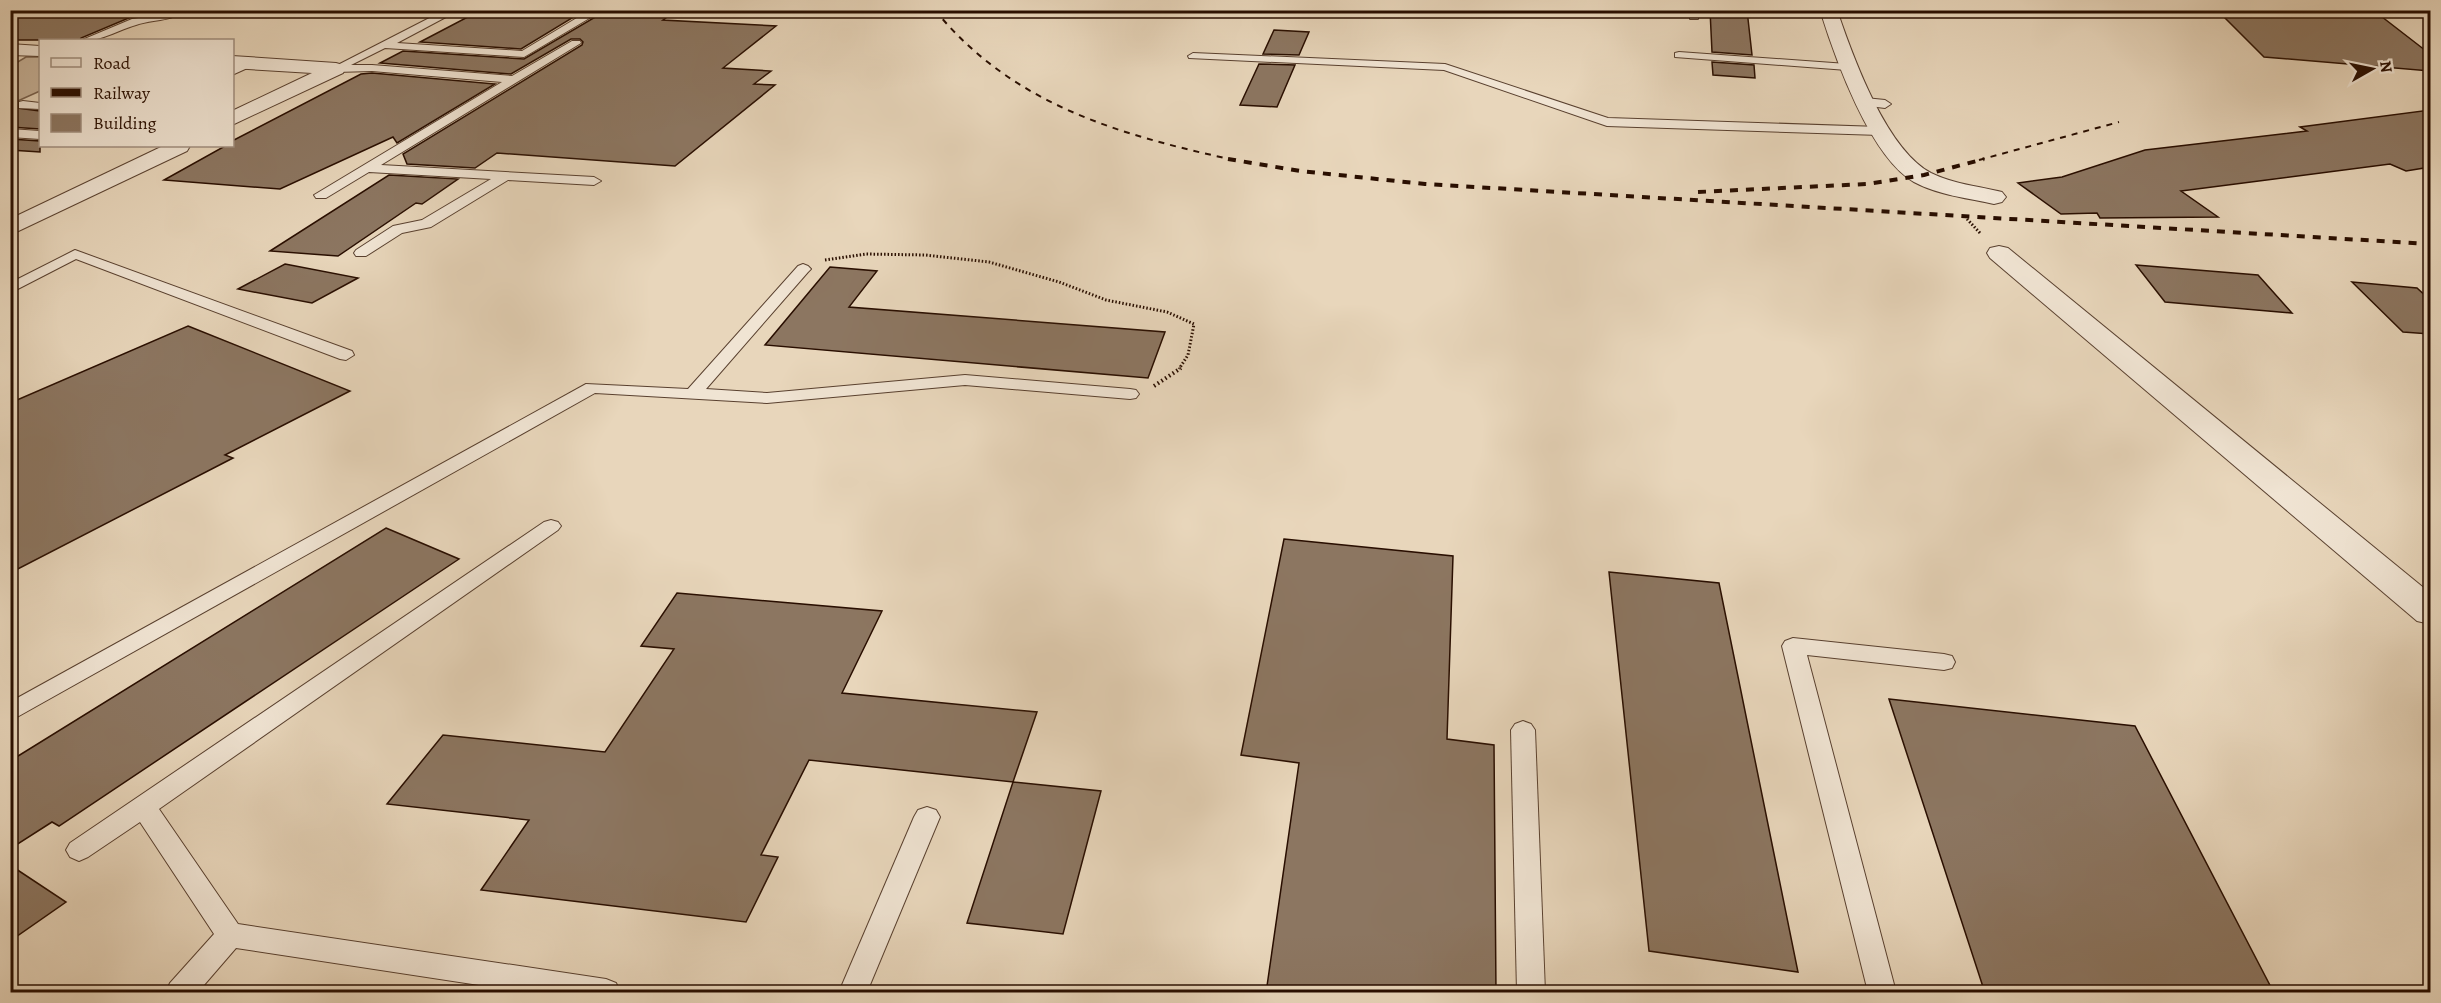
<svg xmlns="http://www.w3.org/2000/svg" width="2441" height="1003" viewBox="0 0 2441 1003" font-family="Alegreya,serif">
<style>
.green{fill:#c8b49b;stroke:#78614e;stroke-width:1.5}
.building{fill:#8c7661;stroke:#290e00;stroke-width:1.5}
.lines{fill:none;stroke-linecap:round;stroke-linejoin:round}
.service-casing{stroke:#59402f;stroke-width:2}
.minor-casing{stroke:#59402f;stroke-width:2}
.path-far1{stroke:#290e00;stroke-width:3;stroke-dasharray:1.5 2;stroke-linecap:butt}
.path{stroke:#290e00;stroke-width:4;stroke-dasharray:1.5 3;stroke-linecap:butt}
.service{fill:#f0e4d3;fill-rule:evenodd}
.minor{fill:#f0e4d3;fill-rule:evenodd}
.rail-far1{stroke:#290e00;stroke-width:2;stroke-dasharray:6 6;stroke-linecap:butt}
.rail{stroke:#290e00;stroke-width:4;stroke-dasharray:8 8;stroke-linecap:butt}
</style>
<rect width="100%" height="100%" fill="#e8d6bb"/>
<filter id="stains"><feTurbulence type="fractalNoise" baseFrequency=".00333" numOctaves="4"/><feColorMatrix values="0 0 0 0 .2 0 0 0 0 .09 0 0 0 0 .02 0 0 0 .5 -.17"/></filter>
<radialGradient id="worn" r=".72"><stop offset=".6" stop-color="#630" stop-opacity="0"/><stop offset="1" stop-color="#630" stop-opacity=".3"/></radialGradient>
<path class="green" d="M26,57H40V91L11,104V66Z"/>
<g class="building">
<path d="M16,10H164V11L131,17L81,38L80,40H16Z"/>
<path d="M481,10H537L582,12L521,49L420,42Z"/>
<path d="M1710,10H1747L1752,55L1712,52Z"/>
<path d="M2217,10H2373L2430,54V71L2264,57Z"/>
<path d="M602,13L669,16L663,20L776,26L723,68L771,71L754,84L775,85L675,166L497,153L475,168L407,164L403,154L582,45L583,42L580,39H571L511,74L380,63L403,51L524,59Z"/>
<path d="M1274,30L1309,32L1299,55L1263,54Z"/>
<path d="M1712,62L1754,65L1755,78L1713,75Z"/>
<path d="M1259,64L1295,65L1277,107L1240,105Z"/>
<path d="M372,73L495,84L397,143L393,137L280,189L164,180L225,146H232V141L361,74Z"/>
<path d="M17,108L40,111V129L10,127V111Z"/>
<path d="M2430,110V167L2406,171L2390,164L2181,191L2218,217L2100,218L2097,213L2061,214L2018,183L2062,177L2145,150L2307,131L2300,127Z"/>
<path d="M10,139L40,141V152L10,150Z"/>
<path d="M389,175L458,179L422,204L416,203L338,256L270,251Z"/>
<path d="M285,264L358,278L312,303L238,289Z"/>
<path d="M2136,265L2258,275L2292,313L2165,302Z"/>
<path d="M830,267L877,271L849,307L1165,332L1148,378L765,345Z"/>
<path d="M2352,282L2417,288L2430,300V334L2403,332Z"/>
<path d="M188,326L350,391L225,455L233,458L10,573V403Z"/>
<path d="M386,528L459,559L59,826L52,822L10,849V761Z"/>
<path d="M1284,539L1453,556L1447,739L1494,745L1496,993H1266L1299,763L1241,755Z"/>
<path d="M1609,572L1719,583L1798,972L1649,951Z"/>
<path d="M677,593L882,611L842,693L1037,712L1013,782L809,760L761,855L778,857L746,922L481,890L529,820L387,804L443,735L605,752L674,649L641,646Z"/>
<path d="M1889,699L2135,726L2274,993H1985Z"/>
<path d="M1013,782L1101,791L1063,934L967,923Z"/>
<path d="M10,865L66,902L10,941Z"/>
</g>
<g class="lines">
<defs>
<g id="service">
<path d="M171,10H186C171,22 153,19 136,25C118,30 101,42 82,40L132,19L163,14Z"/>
<path d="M445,10H459L397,43L522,51L590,10H603L524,57L385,48L351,65H372L512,76L572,41H580L581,43L381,165L594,177L601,181L594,185L508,180L431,227L402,233L366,256H356L354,253L356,250L393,226L422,220L491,179L369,172L326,198H316L314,195L502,82L372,71L336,72L330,69Z"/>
<path d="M690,10H755L768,14L763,17L695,13Z"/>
<path d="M1689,10H1699L1698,19H1690Z"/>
<path d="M1679,52L1847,64L1853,67L1847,70L1675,57V53Z"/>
<path d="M1193,53L1445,64L1608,118L1880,127L1886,131L1880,135L1607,126L1444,70L1189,58L1188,56Z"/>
<path d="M250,60L256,63L254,65L232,75V67Z"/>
<path d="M1865,98L1885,100L1891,104L1885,108L1861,105L1859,102Z"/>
<path d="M23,101L40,103V109L19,108V102Z"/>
<path d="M10,129L40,131V139L10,137Z"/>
<path d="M75,250L352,351L354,355L346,360L340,359L76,259L10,293V283Z"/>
<path d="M803,264L808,266L811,269L808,272L706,389L767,393L965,375L1130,389L1136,390L1139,394L1136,398L1130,399L965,385L767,403L595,393L10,721V702L586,384L688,389L798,266Z"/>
<path d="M551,520L558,522L561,526L558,530L159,809L238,924L606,979L616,983L620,992H525L236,948L198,992H166L170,983L214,934L140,822L88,857L79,861L70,857L66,850L70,843L544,522Z"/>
<path d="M1793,638L1944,654L1952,656L1955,662L1952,668L1944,670L1807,655L1896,992H1868L1782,646L1785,641Z"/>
<path d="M1523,721L1531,724L1535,730L1545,992H1517L1511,730L1515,724Z"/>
<path d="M927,807L936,810L940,817L867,992H839L914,817L918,810Z"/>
</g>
<g id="minor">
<path d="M1820,10H1837C1853,57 1886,149 1931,173C1953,184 1978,186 2002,192L2006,197L2002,202L1994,204C1967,198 1938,195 1914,182C1870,157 1835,58 1820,10Z"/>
<path d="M10,44L40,46V56L10,55Z"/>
<path d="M232,56L336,63L343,65L345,69L343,73L232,125V111L312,73L232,68Z"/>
<path d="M163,146H190L187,151L10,235V219Z"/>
<path d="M1999,246L2008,248L2430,593V624L2417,621L1990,258L1987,253L1990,248Z"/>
</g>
</defs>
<use href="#service" class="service-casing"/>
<use href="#minor" class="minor-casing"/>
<g class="path-far1">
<path d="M1967,219L1980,233"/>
<path d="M825,260L866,254L925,255L989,262L1059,282L1106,300L1167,312L1194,324L1188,355L1179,369"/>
</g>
<path class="path" d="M1154,386L1181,368"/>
<use href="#service" class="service"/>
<use href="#minor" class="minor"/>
<g class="rail-far1">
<path d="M935,10C1012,105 1120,135 1234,160"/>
<path d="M1979,160L2119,122"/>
</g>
<g class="rail">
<path d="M1228,159L1300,171L1425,184L2430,244"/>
<path d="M1698,192L1868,184L1924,175L1984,159"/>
</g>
</g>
<rect width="2441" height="1003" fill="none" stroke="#e8d6bb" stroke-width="36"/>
<rect x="12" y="12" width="2417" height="979" fill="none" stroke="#290e00" stroke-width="3"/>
<rect x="18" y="18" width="2405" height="967" fill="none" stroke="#290e00" stroke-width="1.5"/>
<rect x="39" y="39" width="195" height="108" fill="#f0e4d3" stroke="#a08e7f" stroke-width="1.5"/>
<rect x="51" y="58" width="30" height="9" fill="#f0e4d3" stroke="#a08e7f" stroke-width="1.5"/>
<text x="93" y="69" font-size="18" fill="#290e00">Road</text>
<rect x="51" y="88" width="30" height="9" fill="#290e00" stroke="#a08e7f" stroke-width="1.5"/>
<text x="93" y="99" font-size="18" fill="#290e00">Railway</text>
<rect x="51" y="114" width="30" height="18" fill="#8c7661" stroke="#a08e7f" stroke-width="1.5"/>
<text x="93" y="129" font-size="18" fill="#290e00">Building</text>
<g transform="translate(2372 69) rotate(81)" stroke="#f0e4d3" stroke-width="4.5" paint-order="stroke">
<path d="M0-4.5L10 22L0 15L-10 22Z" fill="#290e00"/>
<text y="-9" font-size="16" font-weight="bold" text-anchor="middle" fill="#290e00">N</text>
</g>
<rect width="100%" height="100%" filter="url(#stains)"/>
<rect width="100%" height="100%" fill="url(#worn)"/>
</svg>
